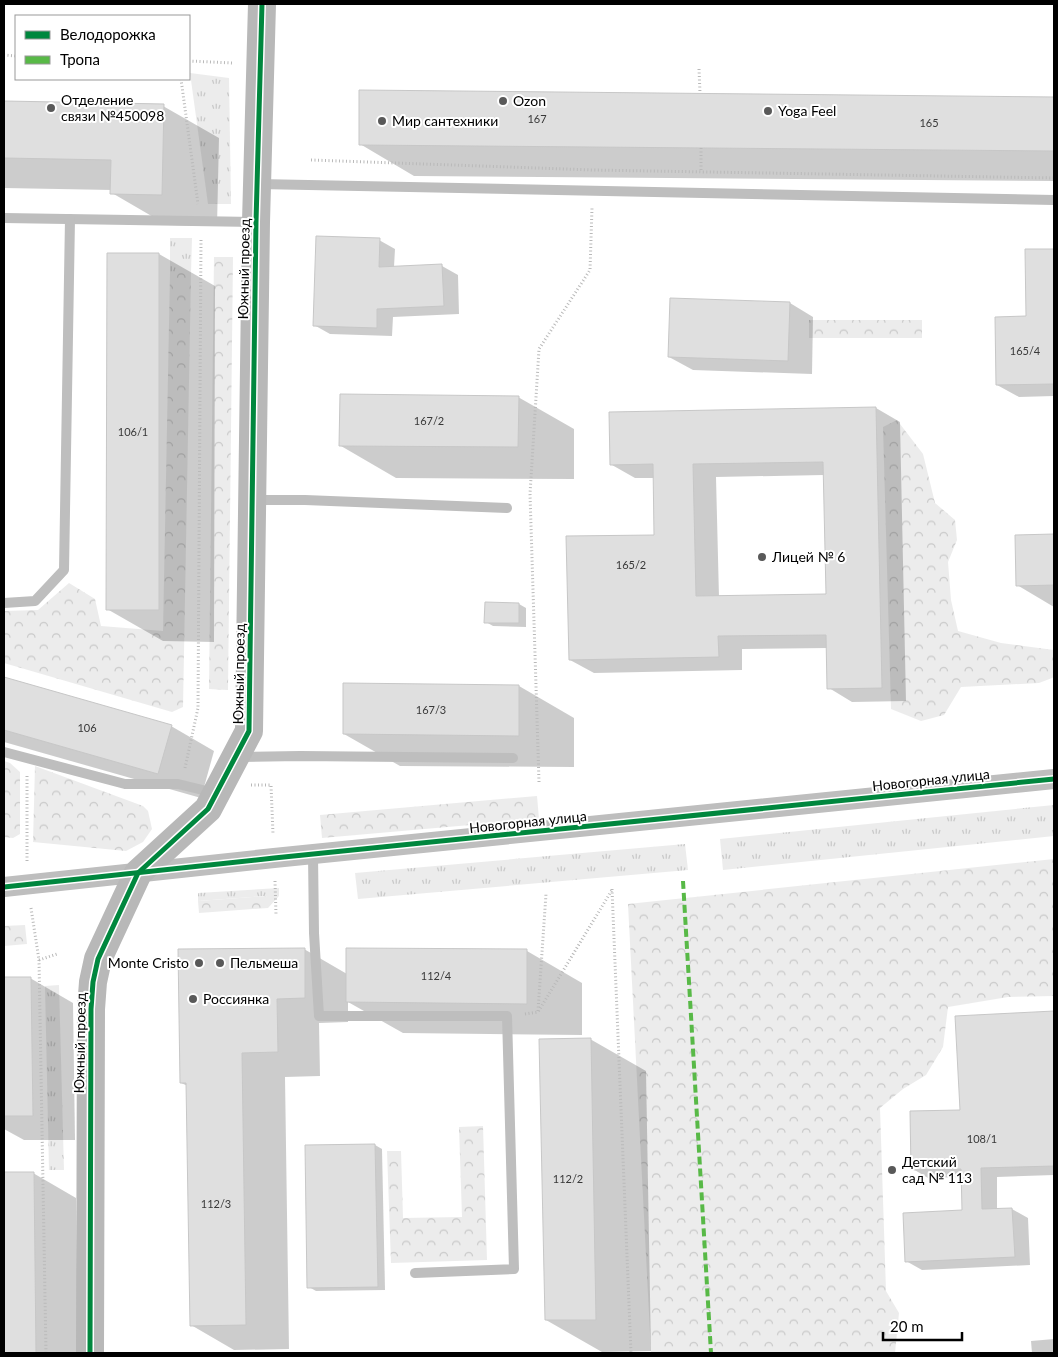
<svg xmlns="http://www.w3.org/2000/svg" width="1058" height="1357" viewBox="0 0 1058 1357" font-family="Lato,sans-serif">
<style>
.grass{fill:url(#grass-tufts)}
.forest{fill:url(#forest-crowns)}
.shadow{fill:#0003;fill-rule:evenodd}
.building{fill:#dfdfdf;stroke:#c7c7c7;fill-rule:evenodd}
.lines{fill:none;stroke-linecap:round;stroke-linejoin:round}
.path{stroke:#b9b9b9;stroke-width:3;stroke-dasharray:1 2.5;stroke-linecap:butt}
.lane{stroke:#bebebe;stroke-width:10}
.street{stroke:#bebebe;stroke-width:20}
.secondary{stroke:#b8b8b8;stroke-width:28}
.quiet{stroke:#58b947;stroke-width:4;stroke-dasharray:8 4;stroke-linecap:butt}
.cycleway-casing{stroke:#fff;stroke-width:8}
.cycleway{stroke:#00873e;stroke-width:5}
.poi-dot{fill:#595959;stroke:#fff;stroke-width:2}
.labels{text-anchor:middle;stroke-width:4;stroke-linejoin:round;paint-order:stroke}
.number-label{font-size:11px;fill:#383838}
.poi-label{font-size:14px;fill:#000;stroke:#fff;text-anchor:start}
.street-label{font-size:14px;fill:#000;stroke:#fff}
</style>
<defs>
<pattern id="grass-tufts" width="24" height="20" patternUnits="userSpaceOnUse" patternTransform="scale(1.25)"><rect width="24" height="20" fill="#ececec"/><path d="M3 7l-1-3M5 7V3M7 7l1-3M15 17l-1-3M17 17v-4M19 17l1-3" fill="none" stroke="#c9c9c9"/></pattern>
<pattern id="forest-crowns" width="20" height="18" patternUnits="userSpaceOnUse" patternTransform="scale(1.25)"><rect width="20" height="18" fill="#ececec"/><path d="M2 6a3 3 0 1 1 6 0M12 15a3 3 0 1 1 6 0" fill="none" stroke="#c9c9c9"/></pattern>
</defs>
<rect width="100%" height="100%" fill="#fff"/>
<g class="grass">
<path d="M190,73L229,78L231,204H208Z"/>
<path d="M170,238H192L191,273H170Z"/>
<path d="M1054,805V836L723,870L720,839Z"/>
<path d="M685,844L688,870L358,899L355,873Z"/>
<path d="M279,888V896L268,908L267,896L198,901V893Z"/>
<path d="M59,985L64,1170H49L45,986Z"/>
</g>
<g class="forest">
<path d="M214,257H233L228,690L209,689Z"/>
<path d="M170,273H191L183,707L172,712L4,663V611L38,610L69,583L95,599L101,626L163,631Z"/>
<rect x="809" y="320" width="113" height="18"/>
<path d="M897,420L923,454L935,503L955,520L957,540L948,562L951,600L958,631L1001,643L1054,650V677L1052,678L1039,683L961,687L944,715L921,721L891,709L883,427Z"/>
<path d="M4,761L10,763L20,772V834L13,838L4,837Z"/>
<path d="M35,766L143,806L148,811L152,829L143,842L126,851L33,842Z"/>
<path d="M537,796L539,819L322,838L320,815Z"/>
<path d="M1054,859V996L1008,997L948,1007L943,1047L926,1075L903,1089L880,1108L886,1291L899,1313L895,1353H651L628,904Z"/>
<path d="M268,896V908L199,913L198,901Z"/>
<path d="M25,925L27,944L4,946V926Z"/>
<path d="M483,1126L487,1260L391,1263L387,1151H401L403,1218L462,1217L459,1127Z"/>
</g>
<g class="shadow">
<path d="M361,92L1054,98V181L414,176L360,144Z"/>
<path d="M4,102L163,106L219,138L217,226L167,225L112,193V190L4,188Z"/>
<path d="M379,240L395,249L394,267L442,266L458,275L459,314L393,317L392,336L330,334L314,325Z"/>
<path d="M1054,250V396L1019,397L997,385L1027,318L1026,251Z"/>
<path d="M159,254L215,286L214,642L163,641L107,609Z"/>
<path d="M790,303L813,317L812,374L693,370L669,357Z"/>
<path d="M518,397L574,429V479L396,478L341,446Z"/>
<path d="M876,408L900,422L906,701L852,702L829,688L828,648L742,649V670L594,673L570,660L656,536L654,478H635L612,465ZM824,475L827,595L719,597L716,477Z"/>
<path d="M1054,535V607L1017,585L1016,537Z"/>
<path d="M519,604L526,608V627L493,626L486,622Z"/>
<path d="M4,679L171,726L214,751L201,798L4,742Z"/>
<path d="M519,686L574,718V767L400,766L344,734Z"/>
<path d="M304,949L347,974L527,951L582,983V1035L403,1033L348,1002V1022L319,1023L320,1076L285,1077L289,1349L234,1350L191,1325L188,1086L181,1083Z"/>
<path d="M30,978L73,1003L75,1140H24L4,1129V979Z"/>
<path d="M1054,1012V1175L997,1177V1209H1012L1028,1218L1030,1265L922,1270L906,1261L963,1211V1177L928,1178L913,1169L961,1111L956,1018Z"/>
<path d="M590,1039L646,1071L651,1351L602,1352L546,1320Z"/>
<path d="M375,1145L382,1149L385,1290L316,1291L309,1287Z"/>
<path d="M4,1173H33L76,1198L78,1353H4Z"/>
<path d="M1054,1339V1353H1032L1031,1341Z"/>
</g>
<g class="building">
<path d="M359,90L1054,97V151L359,145Z"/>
<path d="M4,101L164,104L162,195L110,194L111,160L4,158Z"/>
<path d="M316,236L380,238L379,267L442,264L444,306L377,309V328L313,326Z"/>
<path d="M1025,249H1054V384L996,385L995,317L1026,316Z"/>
<path d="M107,253H159V610H106Z"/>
<path d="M670,298L790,302L788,361L668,357Z"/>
<path d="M340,394L519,396L518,447L339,446Z"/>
<path d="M876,407L882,688L827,689L826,635L718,636L719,657L569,660L566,536L654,535L653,464L610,465L609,412ZM823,462L826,594L696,596L693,464Z"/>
<path d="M1054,534V585L1016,586L1015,535Z"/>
<path d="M485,602L519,603V623H484Z"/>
<path d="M4,677L172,725L158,774L4,730Z"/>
<path d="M343,683L519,685V736L343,734Z"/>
<path d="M305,948V998L277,999L278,1052L242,1053L246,1325L190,1326L186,1083H180L178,949Z"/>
<path d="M346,948L527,949V1004L346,1002Z"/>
<path d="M4,977H31L33,1116H4Z"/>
<path d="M1054,1011V1166L981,1168L982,1209L1012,1208L1015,1257L905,1262L903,1213L962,1210L961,1169L911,1170L910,1111L960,1110L955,1016Z"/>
<path d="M591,1038L596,1320H545L539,1039Z"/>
<path d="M375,1144L378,1287L307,1288L305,1145Z"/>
<path d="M4,1172H34L36,1353H4Z"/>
</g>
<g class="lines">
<g class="path">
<path d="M4,55L16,56"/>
<path d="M189,61L233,63"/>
<path d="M699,69L700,93"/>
<path d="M181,79L198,204"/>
<path d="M701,148V172"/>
<path d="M311,160L593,170L1054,178"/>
<path d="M185,768L198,708L201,239"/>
<path d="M27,776V862"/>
<path d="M539,782L530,494L539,349L590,270L592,208"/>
<path d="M251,785H271L273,834"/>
<path d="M275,881L276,915"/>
<path d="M612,889L631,1353"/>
<path d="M31,908L39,960L46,1353"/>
<path d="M39,960L57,954"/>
<path d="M538,1011L546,894"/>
<path d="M525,1014L538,1012L612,890"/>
</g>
<g class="lane">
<path d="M258,184L1054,200"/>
<path d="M4,218L255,222"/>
<path d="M253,500H305L507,508"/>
<path d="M4,603L35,601L64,570L70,219"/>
<path d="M4,752L125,784H178L215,793"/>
<path d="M239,757L300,756L513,758"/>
<path d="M313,855L314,933L319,1016H507L514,1269L415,1273"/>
</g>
<path class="street" d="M4,887L274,858L1054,779"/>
<path class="secondary" d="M90,1353L91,1009L93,982L98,959L138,873L208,809L249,731L256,222L262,4"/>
<path class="quiet" d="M683,881L711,1353"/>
<defs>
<g id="cycleway">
<path d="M4,887L274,858L1054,779"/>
<path d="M90,1353L91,1009L93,982L98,959L138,873L208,809L249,731L256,222L262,4"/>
</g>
</defs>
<use href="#cycleway" class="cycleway-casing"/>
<use href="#cycleway" class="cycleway"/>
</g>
<g class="poi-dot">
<circle cx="503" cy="101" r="5"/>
<circle cx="51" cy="108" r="5"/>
<circle cx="768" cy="111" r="5"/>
<circle cx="382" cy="121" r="5"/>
<circle cx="762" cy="557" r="5"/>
<circle cx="199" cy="963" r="5"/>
<circle cx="220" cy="963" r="5"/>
<circle cx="193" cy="999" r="5"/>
<circle cx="892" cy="1170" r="5"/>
</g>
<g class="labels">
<g class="number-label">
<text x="537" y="123">167</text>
<text x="929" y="127">165</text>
<text x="1025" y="355">165/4</text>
<text x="429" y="425">167/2</text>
<text x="133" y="436">106/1</text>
<text x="631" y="569">165/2</text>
<text x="431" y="714">167/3</text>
<text x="87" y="732">106</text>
<text x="436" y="980">112/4</text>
<text x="982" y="1143">108/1</text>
<text x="568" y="1183">112/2</text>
<text x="216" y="1208">112/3</text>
</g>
<g class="poi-label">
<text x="61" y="105">Отделение<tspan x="61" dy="16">связи №450098</tspan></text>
<text x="513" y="106">Ozon</text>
<text x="778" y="116">Yoga Feel</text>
<text x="392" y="126">Мир сантехники</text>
<text x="772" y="562">Лицей № 6</text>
<text x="189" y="968" text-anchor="end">Monte Cristo</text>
<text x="230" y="968">Пельмеша</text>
<text x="203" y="1004">Россиянка</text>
<text x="902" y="1167">Детский<tspan x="902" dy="16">сад № 113</tspan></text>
</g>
<g class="street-label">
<text transform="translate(244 269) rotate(-89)" y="5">Южный проезд</text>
<text transform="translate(239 674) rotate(-89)" y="5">Южный проезд</text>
<text transform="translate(931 780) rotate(-6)" y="5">Новогорная улица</text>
<text transform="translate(528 822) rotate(-6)" y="5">Новогорная улица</text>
<text transform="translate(80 1043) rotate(-89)" y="5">Южный проезд</text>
</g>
</g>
<rect width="1058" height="1357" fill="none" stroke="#000000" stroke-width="10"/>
<rect x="15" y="15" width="175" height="65" fill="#ffffff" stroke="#999999"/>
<rect x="25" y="31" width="25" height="8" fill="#00873e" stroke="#999999"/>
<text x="60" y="40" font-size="15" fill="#000000">Велодорожка</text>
<rect x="25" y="56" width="25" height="8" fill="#58b947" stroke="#999999"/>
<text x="60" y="65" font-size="15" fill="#000000">Тропа</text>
<path d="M883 1332v8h79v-8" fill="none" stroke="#000000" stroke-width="2.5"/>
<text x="890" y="1332" font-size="15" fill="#000000" stroke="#ffffff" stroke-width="4" paint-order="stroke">20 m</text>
</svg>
